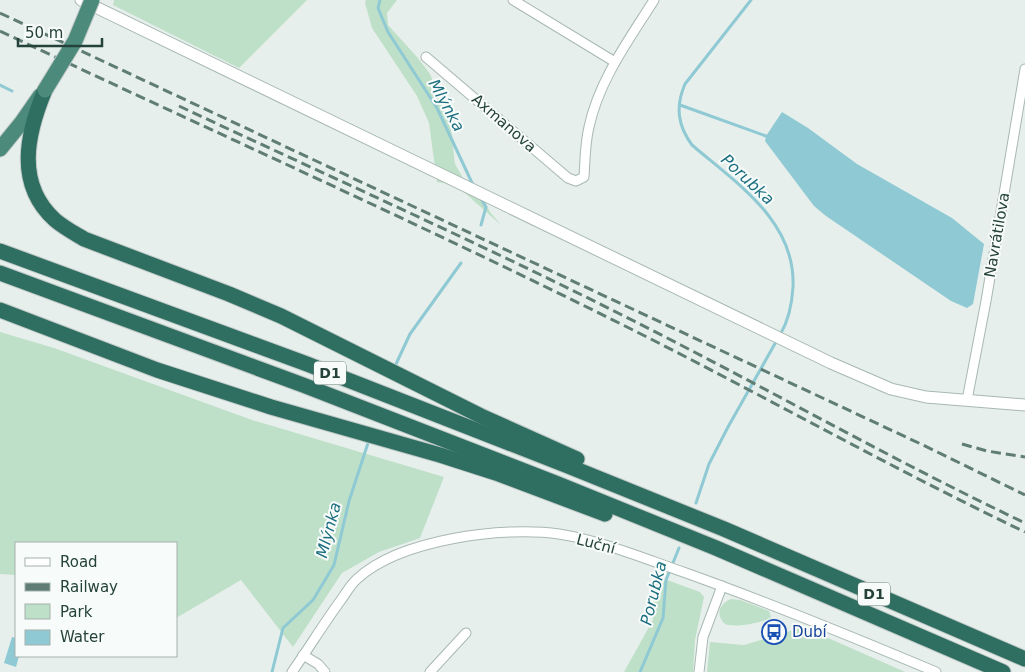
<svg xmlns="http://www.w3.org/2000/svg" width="1025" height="672" viewBox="0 0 1025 672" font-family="'DejaVu Sans',sans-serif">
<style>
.green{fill:#bfe0c8}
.water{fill:#8ec9d4}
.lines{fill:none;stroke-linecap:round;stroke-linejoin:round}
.stream{stroke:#8ec9d4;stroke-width:3}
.minor-casing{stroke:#a8b8b2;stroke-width:11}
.tertiary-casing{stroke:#a8b8b2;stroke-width:13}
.trunk-casing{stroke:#c2cac8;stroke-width:17}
.motorway-casing{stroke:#c2cac8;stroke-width:17}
.minor{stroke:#fff;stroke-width:9}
.tertiary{stroke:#fff;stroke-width:11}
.trunk{stroke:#4c8a7c;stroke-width:15}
.motorway{stroke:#2f6f62;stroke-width:15}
.rail{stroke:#5f7d75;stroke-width:3;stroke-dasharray:10 5;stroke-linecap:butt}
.trunk-bridge-casing{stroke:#c2cac8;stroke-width:17;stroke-linecap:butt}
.trunk-bridge{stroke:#4c8a7c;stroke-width:15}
.labels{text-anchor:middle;stroke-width:4;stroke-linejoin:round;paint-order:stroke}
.shield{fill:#f7fbf9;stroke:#637a73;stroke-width:1}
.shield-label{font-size:14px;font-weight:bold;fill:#24423a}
.street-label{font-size:15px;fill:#24423a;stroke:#f7fbf9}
.transit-label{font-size:15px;fill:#164399;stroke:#f7fbf9;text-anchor:start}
.water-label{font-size:16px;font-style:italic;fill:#1c6f80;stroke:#f7fbf9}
</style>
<rect width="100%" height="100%" fill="#e6efeb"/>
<g class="green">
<path d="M114,0H307L239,68L113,5Z"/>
<path d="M366,0H397L387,13L388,25L417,57L430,74L451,129L455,164L470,190L484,200L490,212L501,225L456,185L437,182L429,123L417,96L372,28L365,3Z"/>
<path d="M0,332L54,348L252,420L444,477L420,538L379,552L342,573L293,647L241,580L176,618V543H16V575L0,574Z"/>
<path d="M656,576L700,592L704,597L695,640L693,672H624L653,620V587Z"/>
<path d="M731,599L740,600L769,611L771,617C763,623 735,628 725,624C715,615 719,604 731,599Z"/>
<path d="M803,627L903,671L905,672H707L710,642L744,645Z"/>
</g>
<g class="water">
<path d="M782,112L808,128L857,164L952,218L984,244L973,304L967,308L951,301L826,216L814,206L765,141L766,136Z"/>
<path d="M12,637L16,638V656H19L16,667L4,663Z"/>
</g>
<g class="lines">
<g class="stream">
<path d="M380,0L378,8L388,32L437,108L473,185"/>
<path d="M751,0L685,84C675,107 678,126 692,145C736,183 796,221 793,287C792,304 789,320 780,335"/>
<path d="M0,85L12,91"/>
<path d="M680,105L766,136"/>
<path d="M481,225L486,207L481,199"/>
<path d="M396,364L410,334L461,263"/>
<path d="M696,503L709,464L728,427L777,340"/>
<path d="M272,672L283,628L313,600L334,565L349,501L369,440"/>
<path d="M640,672L663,618L666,580L679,548"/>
</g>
<defs>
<g id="minor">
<path d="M513,0L615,62"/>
<path d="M426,57L568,178L576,181L584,177C585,161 585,143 589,127C599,80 629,40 654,0"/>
<path d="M967,400L986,301L1025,69"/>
<path d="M303,655L318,664L325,672"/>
<path d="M292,672C309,648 324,623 341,600C346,593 351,584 357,579C400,539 504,526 559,534C603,541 645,559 686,573C770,603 853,637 936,672"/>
<path d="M430,672L466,633"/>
<path d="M699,672L703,637L722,586"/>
</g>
<path id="tertiary" d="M81,0L831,363L891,389L926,397L1025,405"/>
<path id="trunk" d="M0,149L22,122L40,96"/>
<g id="motorway">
<path d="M45,90C27,133 15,184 55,220C63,227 74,233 84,239L229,294L281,316L481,416L577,459"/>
<path d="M0,251L307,364L568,466L724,529L1025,659"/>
<path d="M0,273L303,385L558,484L716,548L1003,672"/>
<path d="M0,310L157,370L271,407L440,455L496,473L605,514"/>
</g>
</defs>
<use href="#minor" class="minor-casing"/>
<use href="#tertiary" class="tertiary-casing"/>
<use href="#trunk" class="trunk-casing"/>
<use href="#motorway" class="motorway-casing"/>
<use href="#minor" class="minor"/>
<use href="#tertiary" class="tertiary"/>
<use href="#trunk" class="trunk"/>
<use href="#motorway" class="motorway"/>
<g class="rail">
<path d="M0,13L923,445L1025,495"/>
<path d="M0,31C209,130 421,224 627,327C761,394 891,468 1025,532"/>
<path d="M179,106C326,175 475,241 620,314C756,382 888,458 1025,523"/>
<path d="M962,444L987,451L1025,457"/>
</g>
<defs>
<path id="trunk-bridge" d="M45,90L75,41L92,0"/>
</defs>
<use href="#trunk-bridge" class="trunk-bridge-casing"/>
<use href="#trunk-bridge" class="trunk-bridge"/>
</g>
<defs>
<symbol id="bus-ring" viewBox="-11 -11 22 22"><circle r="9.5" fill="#f7fbf9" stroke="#1a4fb4" stroke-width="1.5"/><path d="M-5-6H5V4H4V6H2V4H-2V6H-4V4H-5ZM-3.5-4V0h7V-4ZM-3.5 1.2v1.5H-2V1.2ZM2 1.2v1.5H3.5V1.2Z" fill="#1a4fb4"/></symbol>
</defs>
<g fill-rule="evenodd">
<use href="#bus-ring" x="760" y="618" width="28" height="28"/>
</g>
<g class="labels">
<g class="shield">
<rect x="314" y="361.5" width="32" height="23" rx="4"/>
<rect x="858" y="582.5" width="32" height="23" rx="4"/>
</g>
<g class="shield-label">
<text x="330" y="378">D1</text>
<text x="874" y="599">D1</text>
</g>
<g class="street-label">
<text transform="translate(504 123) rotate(41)" y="5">Axmanova</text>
<text transform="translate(997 235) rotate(-80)" y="5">Navrátilova</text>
<text transform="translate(596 544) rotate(15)" y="5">Luční</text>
</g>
<g class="transit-label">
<text x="792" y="637">Dubí</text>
</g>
<g class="water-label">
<text transform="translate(447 105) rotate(61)" y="6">Mlýnka</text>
<text transform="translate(748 179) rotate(43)" y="6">Porubka</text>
<text transform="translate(328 530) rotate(-75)" y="6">Mlýnka</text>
<text transform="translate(653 593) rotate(-76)" y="6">Porubka</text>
</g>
</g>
<rect x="15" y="542" width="162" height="115" fill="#f7fbf9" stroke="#a3b1ad"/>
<rect x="25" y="558" width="25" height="8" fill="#ffffff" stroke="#a3b1ad"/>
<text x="60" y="567" font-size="15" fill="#24423a">Road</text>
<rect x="25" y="583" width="25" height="8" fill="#5f7d75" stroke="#a3b1ad"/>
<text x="60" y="592" font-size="15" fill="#24423a">Railway</text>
<rect x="25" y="604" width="25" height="15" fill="#bfe0c8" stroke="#a3b1ad"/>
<text x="60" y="617" font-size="15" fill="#24423a">Park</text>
<rect x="25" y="630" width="25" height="15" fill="#8ec9d4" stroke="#a3b1ad"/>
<text x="60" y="642" font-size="15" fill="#24423a">Water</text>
<path d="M18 38v8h84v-8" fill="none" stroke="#24423a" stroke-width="2.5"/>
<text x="25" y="38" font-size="15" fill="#24423a" stroke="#f7fbf9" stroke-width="4" paint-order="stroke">50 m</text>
</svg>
